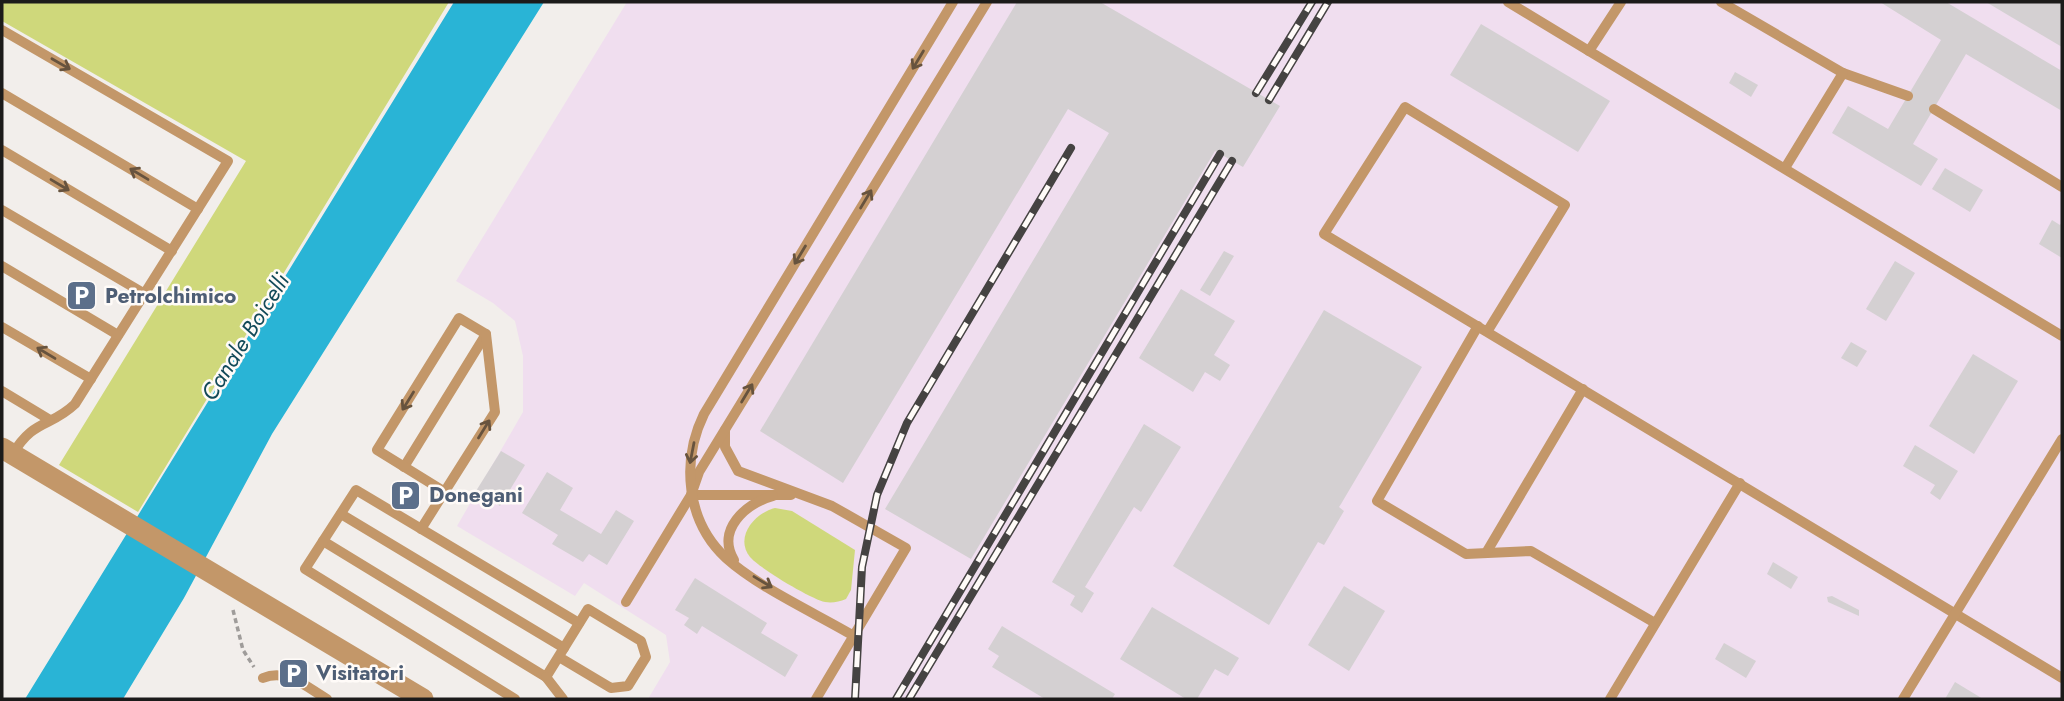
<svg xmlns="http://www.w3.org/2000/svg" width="2064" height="701" viewBox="0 0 2064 701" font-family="Jost,sans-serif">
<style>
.industrial{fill:#f0deef}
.green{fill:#cfd87b}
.water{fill:#29b4d6}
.building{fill:#d4d0d2}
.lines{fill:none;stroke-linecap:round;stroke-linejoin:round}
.path{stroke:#9f9c9a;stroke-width:3.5;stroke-dasharray:5 3.5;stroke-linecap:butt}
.lane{stroke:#c39769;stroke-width:10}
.street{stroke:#c39769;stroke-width:21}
.rail-casing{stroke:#454342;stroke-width:8}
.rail{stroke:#fffbf8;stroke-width:5;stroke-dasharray:16;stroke-linecap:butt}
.oneway{stroke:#67533e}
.labels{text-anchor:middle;stroke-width:5;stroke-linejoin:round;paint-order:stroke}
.service-label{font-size:21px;font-weight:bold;fill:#4e5e75;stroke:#fffbf8;text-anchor:start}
.water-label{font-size:23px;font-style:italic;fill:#134a59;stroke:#fffbf8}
</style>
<rect width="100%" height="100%" fill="#f2eeeb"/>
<path class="industrial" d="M627,2H2062V699H648L670,662L666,635L584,583L575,596L457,526L523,412V356L515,321L493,303L456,281Z"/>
<g class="green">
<path d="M2,2H449L138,512L59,465L246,161L2,21Z"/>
<path d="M775,508L792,511L855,550L851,590L846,599C839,602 832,603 825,602C811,599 759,568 750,557C734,537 755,513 775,508Z"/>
</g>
<path class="water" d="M454,2H544L272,434L184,598L123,699H25Z"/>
<g class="building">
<path d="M1017,2H1100L1280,106L1243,167L1215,151L971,559L885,509L1109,133L1068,109L843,483L760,431Z"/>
<path d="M1880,2H1946L2062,71V111L1966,54L1913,144L1938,159L1921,186L1832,133L1848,106L1888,129L1941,40Z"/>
<path d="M1986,2H2062V47Z"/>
<path d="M1481,24L1610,101L1578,152L1450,75Z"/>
<path d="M1735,72L1758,85L1751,97L1729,83Z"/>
<path d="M1945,168L1983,190L1970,212L1932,189Z"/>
<path d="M2052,220L2060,225L2062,222V258L2039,244Z"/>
<path d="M1224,251L1234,256L1210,296L1200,290Z"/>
<path d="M1895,261L1915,273L1886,321L1866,309Z"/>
<path d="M1181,289L1235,321L1214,355L1230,365L1220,381L1205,372L1193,392L1139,358Z"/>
<path d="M1324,310L1422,367L1341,504L1339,507L1344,511L1324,545L1318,542L1269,625L1173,566Z"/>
<path d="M1851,342L1867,351L1857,367L1841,358Z"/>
<path d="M1973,354L2018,381L1974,454L1929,426Z"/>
<path d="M1144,424L1181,447L1141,512L1134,507L1085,587L1094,593L1082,613L1070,605L1075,596L1052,582Z"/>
<path d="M1915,445L1958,471L1940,500L1930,493L1935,485L1903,466Z"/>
<path d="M501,451L525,465L500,506L476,491Z"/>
<path d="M547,472L573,488L560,510L601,534L616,510L634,521L607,565L589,554L583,562L552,544L558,535L522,513Z"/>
<path d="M1773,562L1798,577L1791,589L1767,574Z"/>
<path d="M695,578L767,623L761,633L798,655L785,677L702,626L697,634L684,625L689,618L675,610Z"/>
<path d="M1344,586L1385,611L1349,671L1308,645Z"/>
<path d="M1832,596L1859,610V616L1828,602L1827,597Z"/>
<path d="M1152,607L1239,658L1228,676L1215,669L1197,699H1186L1120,659Z"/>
<path d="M1002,626L1115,694L1112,699H1045L992,667L999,656L988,649Z"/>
<path d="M1724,643L1756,661L1746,678L1715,659Z"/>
<path d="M1955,682L1983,699H1945Z"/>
</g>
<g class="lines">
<path class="path" d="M233,610L243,650L254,667"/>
<g class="lane">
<path d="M1508,2L1589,51L1621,2"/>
<path d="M1721,2L1843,73L1908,96"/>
<path d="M2,30L228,161L75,404C50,428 34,418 12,455"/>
<path d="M1589,51L2062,336"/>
<path d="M2,93L198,209"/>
<path d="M1934,109L2062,187"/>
<path d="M2,150L172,251"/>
<path d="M1785,168L1843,73"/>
<path d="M2,210L145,294"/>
<path d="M2,266L118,335"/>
<path d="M1478,326L1377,501L1466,554L1531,551L1655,623"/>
<path d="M2,327L91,379"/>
<path d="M1487,332L1565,205L1405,107L1324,234L2062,678"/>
<path d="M2,391L50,420"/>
<path d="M725,430V447L738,471L832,506L906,548L816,699"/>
<path d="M404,467L486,334"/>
<path d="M691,495H791"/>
<path d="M341,514L564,648"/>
<path d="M421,529L495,412L486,334L459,318L377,450L445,492"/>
<path d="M323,541L546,677L588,609L641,641L646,657L628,686L611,688L559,657"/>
<path d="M1486,553L1583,389"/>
<path d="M734,560C716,530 745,504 773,496"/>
<path d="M626,602L691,495L699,472L987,2"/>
<path d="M854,636C815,613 758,587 726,558C686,521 681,461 704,414L953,2"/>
<path d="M546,677L563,699"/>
<path d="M263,678C287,668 306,687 327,699"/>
<path d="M515,699L305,569L356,490L579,623"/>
<path d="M1610,699L1740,483"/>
<path d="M1903,699L2062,439"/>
</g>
<path class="street" d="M2,448L423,699"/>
<defs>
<g id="rail">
<path d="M1256,93L1312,2"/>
<path d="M1269,100L1328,2"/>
<path d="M855,699L862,567L877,495L907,423L1071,148"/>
<path d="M896,699L1220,154"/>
<path d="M909,699L1232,161"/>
</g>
</defs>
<use href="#rail" class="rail-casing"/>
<use href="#rail" class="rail"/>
</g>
<defs><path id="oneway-shaft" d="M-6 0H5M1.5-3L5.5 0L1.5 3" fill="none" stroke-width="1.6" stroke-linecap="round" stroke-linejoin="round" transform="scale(1.75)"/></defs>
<g class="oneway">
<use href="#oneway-shaft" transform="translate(918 60) rotate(121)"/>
<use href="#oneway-shaft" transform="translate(61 64) rotate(30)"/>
<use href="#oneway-shaft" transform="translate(139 174) rotate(-149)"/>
<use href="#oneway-shaft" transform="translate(60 185) rotate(31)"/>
<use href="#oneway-shaft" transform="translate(866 199) rotate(-59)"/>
<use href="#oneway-shaft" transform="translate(800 255) rotate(121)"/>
<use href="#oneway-shaft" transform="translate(46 353) rotate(-149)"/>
<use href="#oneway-shaft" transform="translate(747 393) rotate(-59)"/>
<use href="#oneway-shaft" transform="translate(408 401) rotate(122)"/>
<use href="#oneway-shaft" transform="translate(484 429) rotate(-58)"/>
<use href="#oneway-shaft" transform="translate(692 453) rotate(101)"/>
<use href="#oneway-shaft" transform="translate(763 582) rotate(31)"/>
</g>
<defs>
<symbol id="parking-square" viewBox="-11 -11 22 22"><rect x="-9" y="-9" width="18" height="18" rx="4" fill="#5c6f8a" stroke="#fffbf8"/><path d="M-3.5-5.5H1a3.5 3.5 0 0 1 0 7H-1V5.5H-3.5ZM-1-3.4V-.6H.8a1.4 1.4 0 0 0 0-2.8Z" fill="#fff"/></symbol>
</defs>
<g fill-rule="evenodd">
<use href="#parking-square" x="64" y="278" width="35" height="35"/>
<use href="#parking-square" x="388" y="478" width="35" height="35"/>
<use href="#parking-square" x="276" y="656" width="35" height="35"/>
</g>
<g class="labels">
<g class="service-label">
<text x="105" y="303">Petrolchimico</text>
<text x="429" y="502">Donegani</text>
<text x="316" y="680">Visitatori</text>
</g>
<g class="water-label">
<text transform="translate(245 337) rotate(-58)" y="8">Canale Boicelli</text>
</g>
</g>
<rect width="2064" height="701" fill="none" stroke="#1c1b1a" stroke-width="7"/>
</svg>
